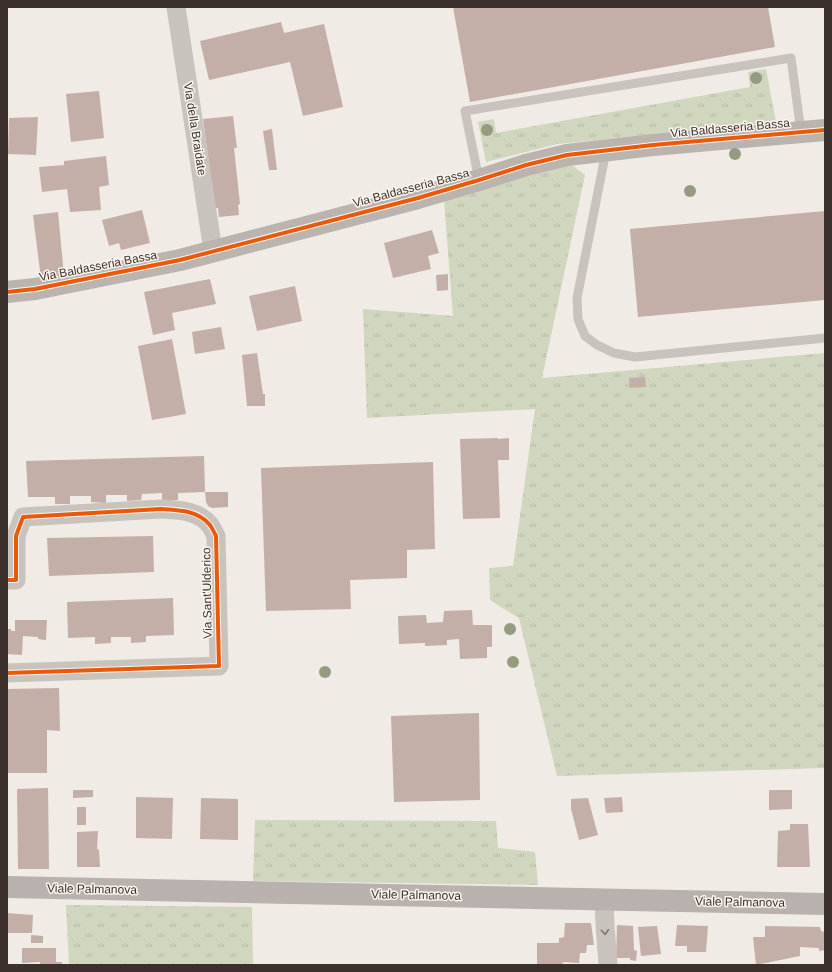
<svg xmlns="http://www.w3.org/2000/svg" width="832" height="972" viewBox="0 0 832 972" font-family="Helvetica,sans-serif">
<style>
.grass{fill:url(#grass-tufts)}
.building{fill:#c3afa7}
.lines{fill:none;stroke-linecap:round;stroke-linejoin:round}
.lane{stroke:#c9c3be;stroke-width:9}
.street{stroke:#c9c3be;stroke-width:19}
.secondary{stroke:#bab3ae;stroke-width:22}
.primary{stroke:#b8b1ad;stroke-width:22}
.cycleway-casing{stroke:#fbf5ee;stroke-width:6}
.cycleway{stroke:#e8590c;stroke-width:4}
.tree{fill:#959b80}
.oneway{stroke:#7b726d}
.labels{text-anchor:middle;stroke-width:3;stroke-linejoin:round;paint-order:stroke}
.street-label{font-size:12px;fill:#3b302b;stroke:#fbf5ee}
</style>
<defs>
<pattern id="grass-tufts" width="24" height="20" patternUnits="userSpaceOnUse"><rect width="24" height="20" fill="#d1d6bf"/><path d="M3 7l-1-3M5 7V3M7 7l1-3M15 17l-1-3M17 17v-4M19 17l1-3" fill="none" stroke="#b4b8a4"/></pattern>
</defs>
<rect width="100%" height="100%" fill="#f0ebe5"/>
<g class="grass">
<path d="M766,69L776,122L557,144L486,162L478,122L494,119L496,133L750,87L748,72Z"/>
<path d="M568,162L585,175L542,378L825,353V768L557,776L519,618L490,600L489,568L513,566L535,409L367,418L363,309L453,316L444,200Z"/>
<path d="M255,820L496,821L498,848L535,852L538,885L253,881Z"/>
<path d="M66,905L252,907L253,965H69Z"/>
</g>
<g class="building">
<path d="M453,7H768L775,47L470,102Z"/>
<path d="M281,22L284,33L324,24L343,107L303,116L290,62L209,80L200,41Z"/>
<path d="M99,91L104,138L71,142L66,94Z"/>
<path d="M233,116L237,148H234L240,204L238,205L239,215L219,217L218,208H215L203,119Z"/>
<path d="M38,117L36,155L8,154L9,118Z"/>
<path d="M272,129L277,170H269L263,131Z"/>
<path d="M106,156L109,185L99,187L101,210L70,212L67,189L42,192L39,167L64,165V161Z"/>
<path d="M142,210L150,243L121,250L119,243L109,246L102,220Z"/>
<path d="M825,211V300L638,317L630,229Z"/>
<path d="M58,212L64,276L41,279L33,215Z"/>
<path d="M432,230L439,253L428,256L431,269L393,278L384,243Z"/>
<path d="M448,274V290L437,291L436,275Z"/>
<path d="M210,279L216,304L172,313L175,330L153,335L144,292Z"/>
<path d="M295,286L302,321L257,331L249,296Z"/>
<path d="M221,327L225,349L195,354L192,332Z"/>
<path d="M172,339L186,414L152,420L138,346Z"/>
<path d="M257,353L263,394H265V406H247L242,355Z"/>
<path d="M645,377L646,387L630,388L629,378Z"/>
<path d="M498,438V439L509,438V460H498L500,518L463,519L460,439Z"/>
<path d="M204,456L205,492H228V507L212,508L208,506L206,502L205,492L178,493V500H162V493L142,494L141,500L127,501V495H106V503L91,502V496H70V504H55V497H28L26,461Z"/>
<path d="M433,462L435,549L407,550V578L350,580L351,609L266,611L261,468Z"/>
<path d="M153,536L154,572L49,576L47,538Z"/>
<path d="M173,598L174,635L146,636V642L131,643V637H111V643L95,644V637L68,638L67,602Z"/>
<path d="M472,610L473,625H492V647H487V658L460,659L459,639L447,640V645L425,646V643L399,644L398,616L426,615L427,623L443,622L444,611Z"/>
<path d="M15,620H47L46,640L38,639V637L23,636L22,655L7,654V629H11V631H15Z"/>
<path d="M59,688L60,731L47,730V773H7V689Z"/>
<path d="M479,713L480,800L394,802L391,716Z"/>
<path d="M48,788L49,869H18L17,789Z"/>
<path d="M73,790H93V797L73,798Z"/>
<path d="M769,790H792V809L769,810Z"/>
<path d="M136,797L173,798L172,839L136,838Z"/>
<path d="M622,797L623,812L606,813L604,798Z"/>
<path d="M201,798L238,799V840L200,839Z"/>
<path d="M588,798L598,835L579,840L571,809V799Z"/>
<rect x="77" y="807" width="9" height="18"/>
<path d="M790,824H808L810,867H777L778,831L790,830Z"/>
<path d="M98,831L97,849L99,850L100,867H77V832Z"/>
<path d="M7,913L33,915L32,933H7Z"/>
<path d="M565,923H591L594,945H587L586,953H580L579,963L563,962L562,965H537V943H559V938L564,937Z"/>
<path d="M617,925L633,926L634,950L637,951L636,961L630,960V958H616Z"/>
<path d="M677,925L708,926L706,952H687V946H675Z"/>
<path d="M657,926L661,954L641,956L638,927Z"/>
<path d="M765,926L820,927L821,931L825,932V950L819,951V948L800,947V956L756,965L753,937H765Z"/>
<path d="M31,935L43,936V943H31Z"/>
<path d="M22,948H56V962H62V965H40V962L22,963Z"/>
</g>
<g class="lines">
<g class="lane">
<path d="M606,151L577,298L578,319L585,336L597,345L614,353L635,357L825,338"/>
<path d="M479,180L465,111L791,58L801,132"/>
</g>
<g class="street">
<path d="M176,7L213,251"/>
<path d="M7,580H16V536L23,517L161,509C178,510 198,510 210,525C212,528 214,532 216,536L219,666L7,673"/>
<path d="M604,899L605,925L608,965"/>
</g>
<path class="secondary" d="M7,292L35,289L180,260L418,198L479,180L526,165L567,155L653,145L825,130"/>
<path class="primary" d="M7,887L825,904"/>
<defs>
<g id="cycleway">
<path d="M7,292L35,289L180,260L418,198L479,180L526,165L567,155L653,145L825,130"/>
<path d="M7,580H16V536L23,517L161,509C178,510 198,510 210,525C212,528 214,532 216,536L219,666L7,673"/>
</g>
</defs>
<use href="#cycleway" class="cycleway-casing"/>
<use href="#cycleway" class="cycleway"/>
</g>
<g class="tree">
<circle cx="756" cy="78" r="6"/>
<circle cx="487" cy="130" r="6"/>
<circle cx="735" cy="154" r="6"/>
<circle cx="690" cy="191" r="6"/>
<circle cx="510" cy="629" r="6"/>
<circle cx="513" cy="662" r="6"/>
<circle cx="325" cy="672" r="6"/>
</g>
<defs><path id="oneway-chevron" d="M-2-3.5L2.5 0L-2 3.5" fill="none" stroke-width="1.6" stroke-linecap="round" stroke-linejoin="round"/></defs>
<use class="oneway" href="#oneway-chevron" transform="translate(605 932) rotate(85)"/>
<g class="labels">
<g class="street-label">
<text transform="translate(730 128) rotate(-5)" y="4">Via Baldasseria Bassa</text>
<text transform="translate(195 129) rotate(81)" y="4">Via della Braidate</text>
<text transform="translate(411 188) rotate(-15)" y="4">Via Baldasseria Bassa</text>
<text transform="translate(98 266) rotate(-11)" y="4">Via Baldasseria Bassa</text>
<text transform="translate(207 593) rotate(-91)" y="4">Via Sant'Ulderico</text>
<text transform="translate(92 889) rotate(1)" y="4">Viale Palmanova</text>
<text transform="translate(416 895) rotate(1)" y="4">Viale Palmanova</text>
<text transform="translate(740 902) rotate(1)" y="4">Viale Palmanova</text>
</g>
</g>
<rect width="832" height="972" fill="none" stroke="#3b302b" stroke-width="16"/>
</svg>
